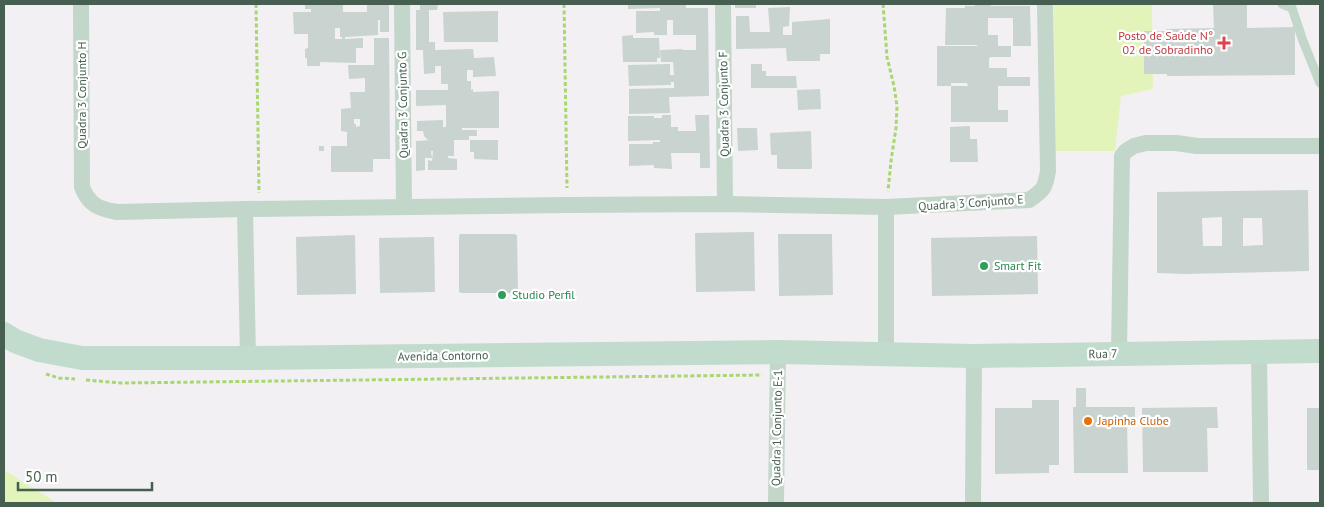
<svg xmlns="http://www.w3.org/2000/svg" width="1324" height="507" viewBox="0 0 1324 507" font-family="'PT Sans',sans-serif">
<style>
.green{fill:#e2f4ba}
.building{fill:#c9d3cf;fill-rule:evenodd}
.lines{fill:none;stroke-linecap:round;stroke-linejoin:round}
.path{stroke:#a8d66f;stroke-width:3;stroke-dasharray:4 2.5;stroke-linecap:butt}
.service{stroke:#c2d6ca;stroke-width:9}
.minor{stroke:#c2d6ca;stroke-width:16}
.secondary{stroke:#c1dbcc;stroke-width:24}
.health-dot{fill:#e0444e;stroke:#fff;stroke-width:2}
.leisure-dot{fill:#2e9e5b;stroke:#fff;stroke-width:2}
.food-dot{fill:#e8710a;stroke:#fff;stroke-width:2}
.labels{text-anchor:middle;stroke-width:4.5;stroke-linejoin:round;paint-order:stroke}
.health-label{font-size:12px;fill:#be3a42;stroke:#fff;text-anchor:end}
.street-label{font-size:12px;fill:#465f50;stroke:#fff}
.leisure-label{font-size:12px;fill:#27864d;stroke:#fff;text-anchor:start}
.food-label{font-size:12px;fill:#c56008;stroke:#fff;text-anchor:start}
</style>
<rect width="100%" height="100%" fill="#f2f0f3"/>
<g class="green">
<path d="M1054,4H1152L1153,89L1121,96L1115,151H1055Z"/>
<path d="M4,470L57,503H4Z"/>
</g>
<g class="building">
<path d="M305,4H343V12H367V4H389V32H380V20H378V35L345,37V39L363,38V48H356V63L320,62V66H307V58H305V49L308,48V34H294L293,12H311V9H305ZM335,28H340V37H342V39H335Z"/>
<path d="M420,4H438L437,10H429V42H435V50L473,49L474,58L494,57L496,76L473,77V70H467V81H471V90L473,89V92L499,91V128H462V130H477V136H469V140H454V156H448V158L457,159V170H428V160L432,161L433,151H431L432,158H425V170L416,171V141L431,140H428L424,136L423,131H417V121L443,120V127H446V105L416,106V90H448V84H441V66H435V73L424,74L423,50H416V10H420Z"/>
<path d="M628,4H686V8H708L709,96L669,97L670,113L629,114V89L674,88V82H671V85L629,86L628,65L670,64V75H674L673,62H661L660,50L683,49L682,50H696V35H673V20H667V35H654V32L636,33V11H660V8L628,9Z"/>
<rect x="735" y="4" width="21" height="4"/>
<path d="M975,4H991V6H1030L1031,46H1013V18H988V35H998V46H1011V57H990V58H989V68H1007V77H1030V86H998V110H1008V122H951V86H937V46H977V45H945L946,8H965V6H975ZM951,83H967L968,86H951Z"/>
<path d="M1213,4H1247V28L1295,27V75L1167,76V74H1144V31H1166V29L1214,28Z"/>
<path d="M790,7L789,26L783,27V35H792V22L830,19V54H820V61H787L786,48L736,49V16H749L750,32H770L768,8Z"/>
<path d="M498,11V42H444L443,12Z"/>
<path d="M633,35V38H659L660,58H657V62H623L622,36Z"/>
<path d="M374,38H389L390,159H373V172H331V146H347V132L341,131V109L351,108L350,92H365V78L349,79L348,65H374ZM354,119H360V126L356,127V124H354Z"/>
<path d="M751,64H762V71H766V76H796L797,88H751Z"/>
<path d="M820,89L821,109L798,110L797,90Z"/>
<path d="M662,115H671V127H678V131H696L695,115H709L710,168H700V153H671L672,169L654,168V165L629,166V144H653V142H660V140L628,141V116H654V118H662Z"/>
<path d="M970,126V139H977L978,162H950V127Z"/>
<path d="M737,128H757L758,150L738,151Z"/>
<path d="M811,131L812,168L811,169H779L777,168V155H771L770,133Z"/>
<path d="M470,140H498V160L474,159V152H470Z"/>
<rect x="319" y="146" width="5" height="5"/>
<path d="M1308,190L1309,271L1184,274L1157,273V192ZM1222,217V246H1203L1202,218ZM1243,218H1262L1263,245L1243,246Z"/>
<path d="M754,232L755,291L696,292L695,233Z"/>
<path d="M460,234H516L515,235H517L518,291L516,293H461L459,292V236Z"/>
<path d="M778,234H832L833,295L779,296Z"/>
<path d="M355,235L356,294L297,295L296,237Z"/>
<path d="M1037,236L1038,294L932,296L931,238Z"/>
<path d="M434,237L435,292L380,293L379,238Z"/>
<path d="M1076,388H1086V407H1135V419H1127L1128,473H1074L1073,407H1076Z"/>
<path d="M1032,400H1059V465H1049V473L995,474V408H1032Z"/>
<path d="M1217,407L1218,428H1207L1208,472H1143L1142,408Z"/>
<rect x="1307" y="408" width="13" height="62"/>
</g>
<g class="lines">
<g class="path">
<path d="M256,4L259,193"/>
<path d="M564,4L567,188"/>
<path d="M883,4L887,57L894,86L897,106L896,128L891,161L888,191"/>
<path d="M46,374L59,378L75,379"/>
<path d="M86,380L121,383L762,375"/>
</g>
<path class="service" d="M1282,4L1292,8L1303,41L1320,83"/>
<g class="minor">
<path d="M81,4L82,187C89,205 99,209 117,212L245,209L567,205L725,204L886,207"/>
<path d="M402,4L404,207"/>
<path d="M723,4L725,204"/>
<path d="M245,209L248,358"/>
<path d="M1259,352L1261,503"/>
<path d="M886,354V207L1029,200C1044,190 1045,188 1048,171L1045,4"/>
<path d="M1119,354L1122,156L1126,151L1134,146L1146,143H1176L1197,146H1320"/>
<path d="M776,503L778,352"/>
<path d="M973,503L974,356"/>
</g>
<path class="secondary" d="M4,334L15,341L39,350L82,358H248L778,352L974,356L1320,351"/>
</g>
<path class="health-dot" d="M1221.5 35.5h5v5h5v5h-5v5h-5v-5h-5v-5h5z"/>
<g class="leisure-dot">
<circle cx="984" cy="266" r="5"/>
<circle cx="502" cy="295" r="5"/>
</g>
<circle class="food-dot" cx="1088" cy="421" r="5"/>
<g class="labels">
<g class="health-label">
<text x="1213" y="40">Posto de Saúde N°<tspan x="1213" dy="14">02 de Sobradinho</tspan></text>
</g>
<g class="street-label">
<text transform="translate(82 95) rotate(-90)" y="4">Quadra 3 Conjunto H</text>
<text transform="translate(724 104) rotate(-91)" y="4">Quadra 3 Conjunto F</text>
<text transform="translate(403 105) rotate(-91)" y="4">Quadra 3 Conjunto G</text>
<text transform="translate(971 203) rotate(-4)" y="4">Quadra 3 Conjunto E</text>
<text transform="translate(1103 354) rotate(-1)" y="4">Rua 7</text>
<text transform="translate(443 356) rotate(-1)" y="4">Avenida Contorno</text>
<text transform="translate(777 428) rotate(-89)" y="4">Quadra 1 Conjunto E-1</text>
</g>
<g class="leisure-label">
<text x="994" y="270">Smart Fit</text>
<text x="512" y="299">Studio Perfil</text>
</g>
<g class="food-label">
<text x="1098" y="425">Japinha Clube</text>
</g>
</g>
<rect width="1324" height="507" fill="none" stroke="#465f50" stroke-width="10"/>
<path d="M18 482v8h134v-8" fill="none" stroke="#465f50" stroke-width="2.5"/>
<text x="25" y="482" font-size="15" fill="#465f50" stroke="#ffffff" stroke-width="4" paint-order="stroke">50 m</text>
</svg>
